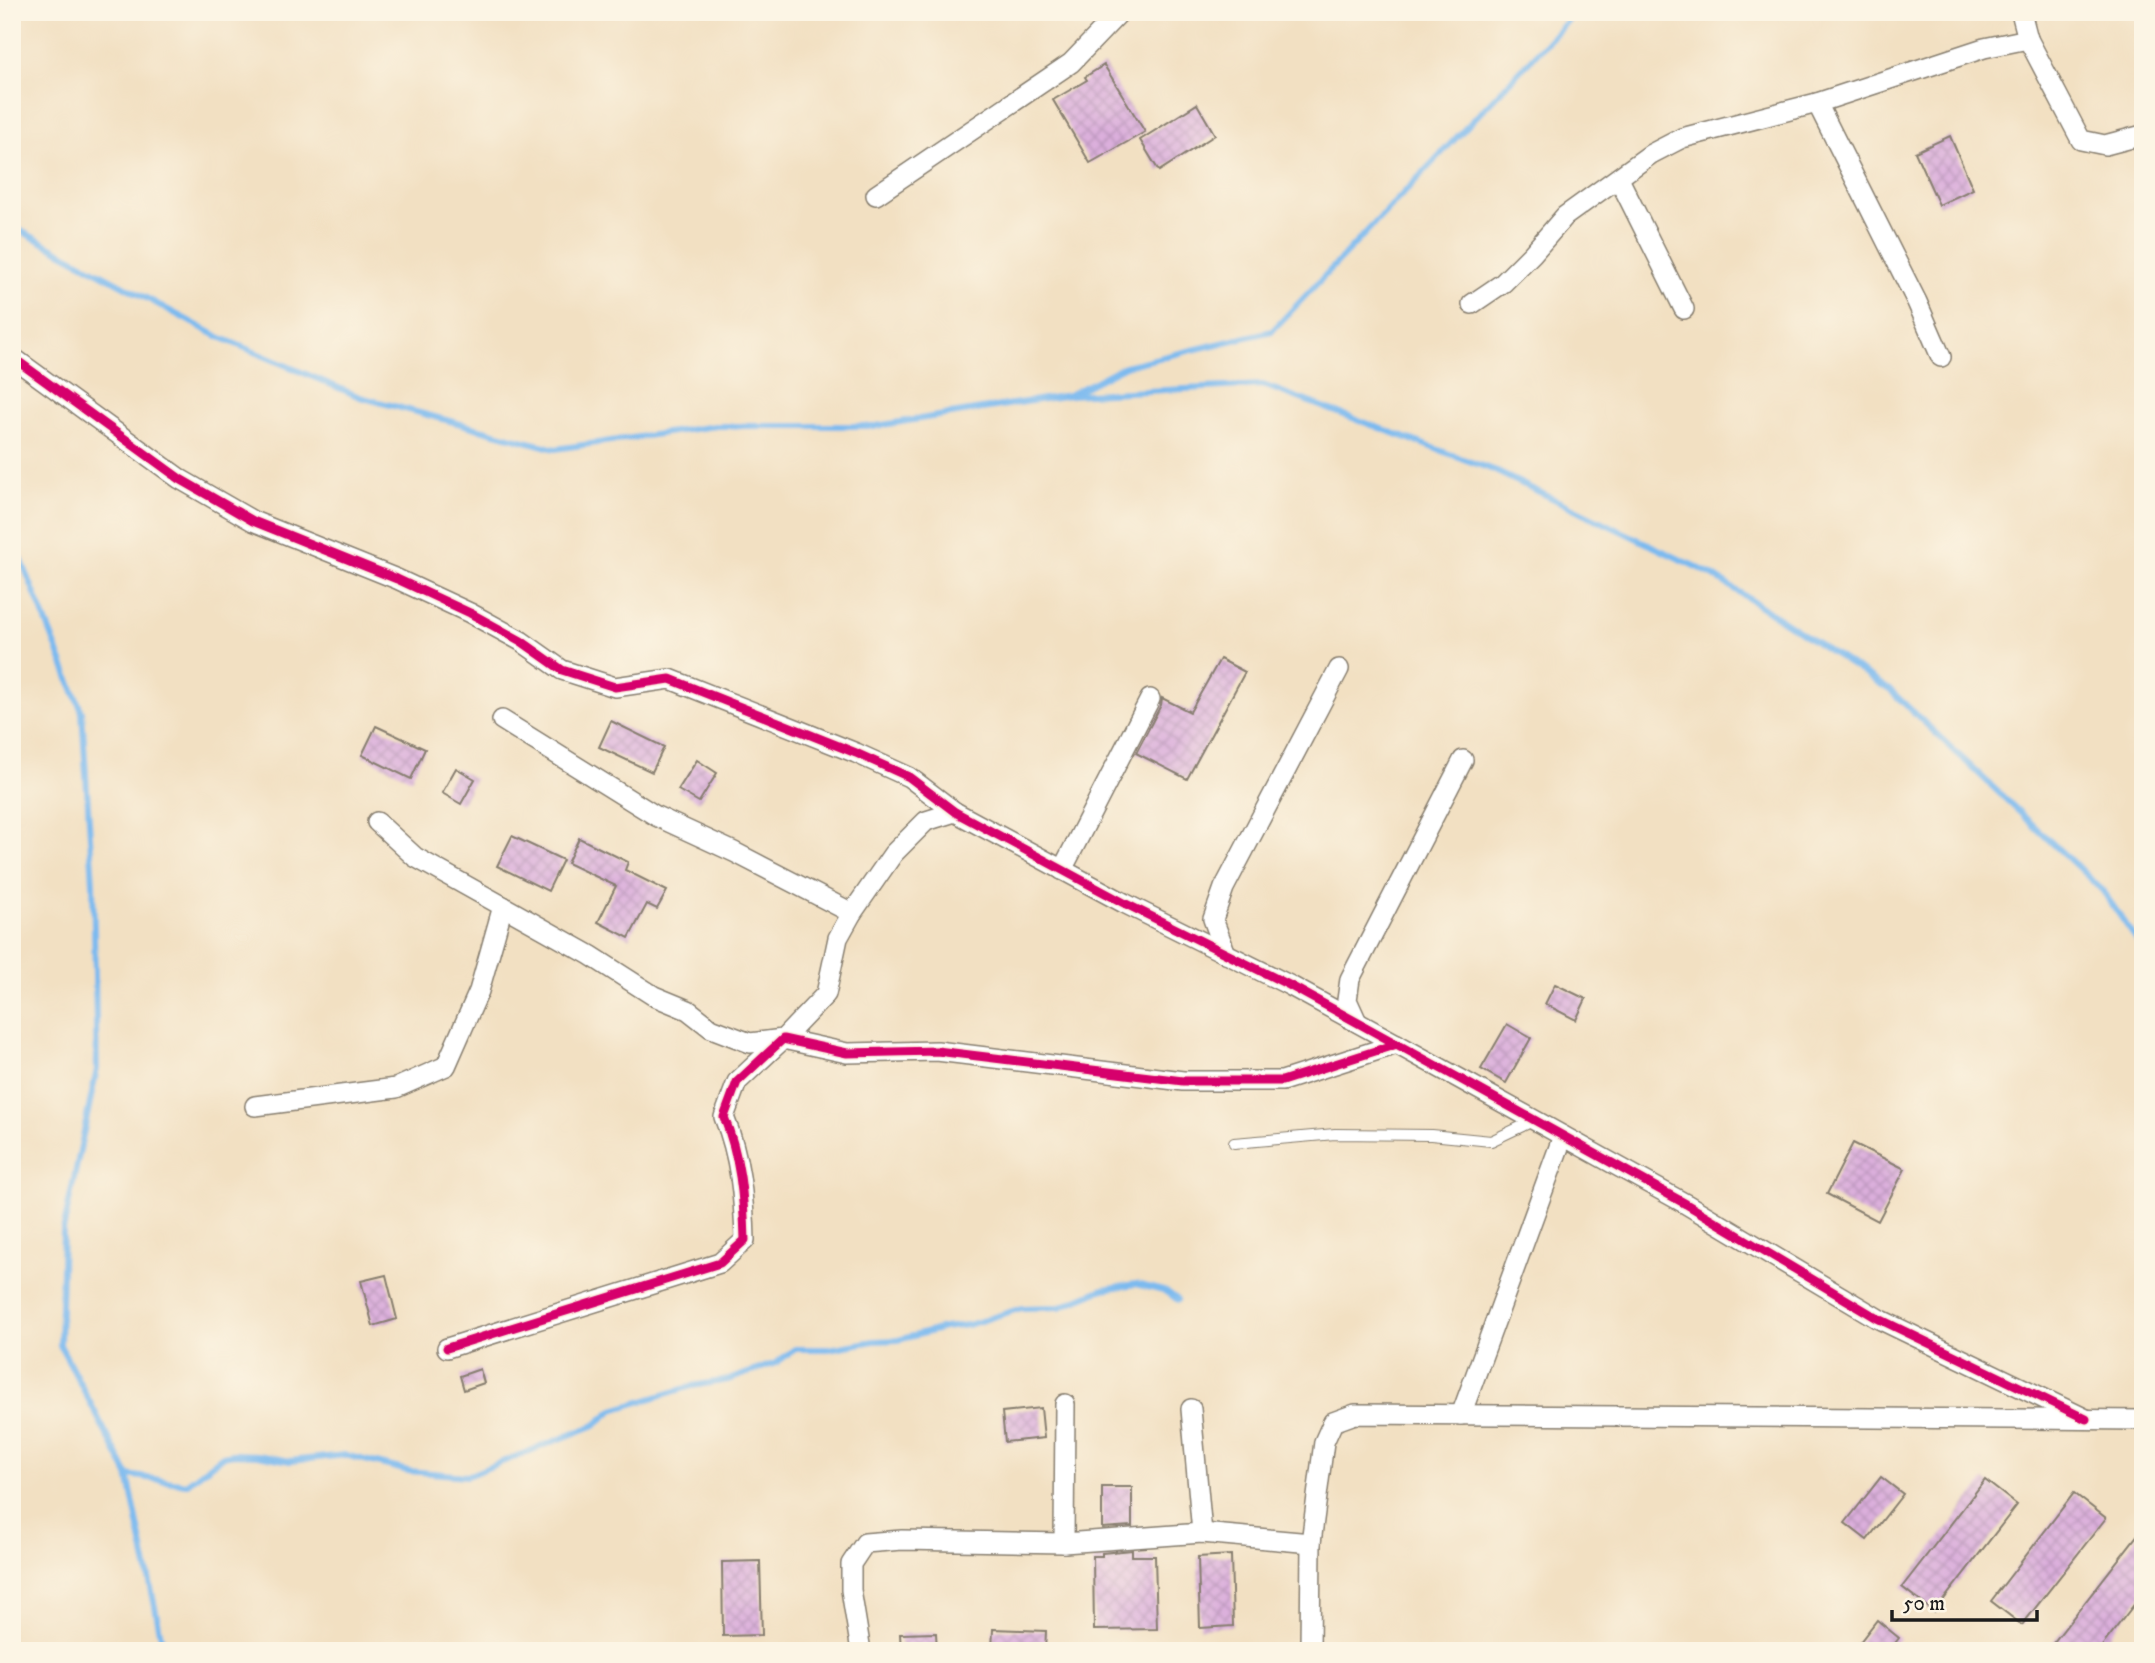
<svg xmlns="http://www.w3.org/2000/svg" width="2155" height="1663" viewBox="0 0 2155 1663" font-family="'IM FELL DW Pica',serif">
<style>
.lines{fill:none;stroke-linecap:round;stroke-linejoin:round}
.stream{stroke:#7bbaef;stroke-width:6}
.building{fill:url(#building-cross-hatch)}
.lane-casing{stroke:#877e6f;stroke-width:12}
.street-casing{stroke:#877e6f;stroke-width:22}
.lane{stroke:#fff;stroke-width:10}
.street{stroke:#fff;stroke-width:19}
.cycleway-casing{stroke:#fcf5e5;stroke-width:13}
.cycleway{stroke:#d6006c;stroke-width:9}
</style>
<defs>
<pattern id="building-cross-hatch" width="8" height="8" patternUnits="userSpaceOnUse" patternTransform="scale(1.75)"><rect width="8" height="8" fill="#dbafdc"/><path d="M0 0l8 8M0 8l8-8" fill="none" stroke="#bb96bc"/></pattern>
</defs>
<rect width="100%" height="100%" fill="#fcf5e5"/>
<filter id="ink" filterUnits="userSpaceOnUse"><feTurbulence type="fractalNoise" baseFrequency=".0143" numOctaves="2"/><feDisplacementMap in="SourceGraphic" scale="14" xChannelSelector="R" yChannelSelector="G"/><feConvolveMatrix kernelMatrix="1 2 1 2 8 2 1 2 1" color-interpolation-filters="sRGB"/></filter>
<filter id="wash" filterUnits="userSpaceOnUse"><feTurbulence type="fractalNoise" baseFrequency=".00686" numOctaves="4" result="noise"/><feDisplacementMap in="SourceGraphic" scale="28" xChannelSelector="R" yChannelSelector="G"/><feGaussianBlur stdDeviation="1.57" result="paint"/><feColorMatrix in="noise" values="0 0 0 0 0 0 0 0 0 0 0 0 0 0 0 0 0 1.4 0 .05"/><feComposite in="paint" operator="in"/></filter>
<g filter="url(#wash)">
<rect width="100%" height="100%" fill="#f2e0c2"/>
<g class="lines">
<g class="stream">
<path d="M12,226L217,336L360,397L555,449L715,426H876L1069,395L1263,385L1493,470L1711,574L1891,691L2102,890L2143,949"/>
<path d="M1071,394L1125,366L1272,331L1576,12"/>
<path d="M12,536L82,712L93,883L97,1069L63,1231L60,1345L128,1475L164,1651"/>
<path d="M128,1475L186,1484L223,1456L233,1454L258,1455L290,1461L345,1455L408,1471L467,1476L595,1425L613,1410L692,1386L728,1380L776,1363L795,1349H829L874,1341L898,1340L944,1328L968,1325L1022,1308L1060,1307L1103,1289L1136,1284L1167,1292L1178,1300"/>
</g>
</g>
<g id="blocks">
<g class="building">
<path d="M1104,65L1145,132L1090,163L1053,100L1087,80L1085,77Z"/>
<path d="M1197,104L1215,135L1159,171L1140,140Z"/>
<path d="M1950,136L1973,189L1939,205L1915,152Z"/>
<path d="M1220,659L1245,672L1187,779L1136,753L1161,705L1162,698L1190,712Z"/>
<path d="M611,721L664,747L652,772L599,747Z"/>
<path d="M376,726L425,749L411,779L362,755Z"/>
<path d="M697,760L717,773L699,802L678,790Z"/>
<path d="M456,768L475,779L461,804L442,793Z"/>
<path d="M512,836L563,860L548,891L497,866Z"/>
<path d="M579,838L628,862L625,870L667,891L657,909L647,904L629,938L598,922L616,886L567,863Z"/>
<path d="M1555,984L1586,999L1576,1020L1545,1004Z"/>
<path d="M1507,1024L1531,1038L1506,1083L1481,1069Z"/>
<path d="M1853,1143L1905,1169L1878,1221L1827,1194Z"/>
<path d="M386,1275L397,1319L373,1326L361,1281Z"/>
<path d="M480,1369L484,1383L464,1390L460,1376Z"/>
<path d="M1041,1408L1044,1438L1005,1442L1002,1412Z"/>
<path d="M1881,1477L1903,1494L1867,1540L1845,1523Z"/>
<path d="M1985,1480L2017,1505L1934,1612L1902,1587Z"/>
<path d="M1102,1487H1132V1526L1102,1528Z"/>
<path d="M2074,1493L2106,1518L2022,1625L1991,1601Z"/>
<path d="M2143,1528V1593L2098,1651H2047Z"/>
<path d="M1132,1550V1556H1155L1157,1629L1094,1630L1093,1556H1102V1553Z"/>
<path d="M1231,1555L1233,1626L1200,1628L1198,1557Z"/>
<path d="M760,1561L762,1635L723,1636L722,1562Z"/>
<path d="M1877,1620L1899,1638L1889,1651H1853Z"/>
<path d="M993,1629L1046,1631L1045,1651H992Z"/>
<path d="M936,1633L937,1651H901L900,1634Z"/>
</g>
</g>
</g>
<g filter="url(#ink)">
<use href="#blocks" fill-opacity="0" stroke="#877e6f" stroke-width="2"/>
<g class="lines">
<defs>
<path id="lane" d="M1234,1143L1335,1134L1431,1135L1491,1141L1535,1120"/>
<g id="street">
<path d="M2021,12L2028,39L2081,140L2105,145L2143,135"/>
<path d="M1817,103L1917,302L1941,357"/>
<path d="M1619,179L1684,309"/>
<path d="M876,195L1071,63L1120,12"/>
<path d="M1472,304L1503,283L1532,254L1565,216L1651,154L1682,138L1817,103L1984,48L2028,39"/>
<path d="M12,357L180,479L253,521L397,579L470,613L521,641L562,670L615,687L670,679L856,753L909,777L955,812L1124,903L1289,985L1462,1080L1686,1204L1877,1318L2086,1419"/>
<path d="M502,720L656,816L734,852L852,913"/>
<path d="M377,822L415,857L590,955L654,996L688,1010L711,1028L750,1043L783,1039L826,994L838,938L852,913L893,854L926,821L955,812"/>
<path d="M1062,870L1150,699"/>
<path d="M1226,954L1213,919L1224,888L1339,669"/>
<path d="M1357,1022L1347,1000L1350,979L1463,760"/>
<path d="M255,1106L396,1088L446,1066L479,991L503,906"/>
<path d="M447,1348L720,1263L745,1240C744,1198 740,1156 724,1117L737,1082L783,1039L847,1053L937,1051L1183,1081H1282L1397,1044"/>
<path d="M1191,1409L1202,1533"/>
<path d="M1461,1415L1563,1136"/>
<path d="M1064,1543L1065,1404"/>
<path d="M861,1651L851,1590V1564L865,1543L902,1540L1064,1543L1202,1533L1311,1543"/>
<path d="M1310,1651L1311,1543L1324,1442L1333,1422L1355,1414L2143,1420"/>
</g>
</defs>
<use href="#lane" class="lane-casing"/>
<use href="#street" class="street-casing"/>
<use href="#lane" class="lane"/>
<use href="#street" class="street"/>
<defs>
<g id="cycleway">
<path d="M12,357L180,479L253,521L397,579L470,613L521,641L562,670L615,687L670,679L856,753L909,777L955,812L1124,903L1289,985L1462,1080L1686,1204L1877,1318L2086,1419"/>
<path d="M447,1348L720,1263L745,1240C744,1198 740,1156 724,1117L737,1082L783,1039L847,1053L937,1051L1183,1081H1282L1397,1044"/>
</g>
</defs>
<use href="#cycleway" class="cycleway-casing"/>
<use href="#cycleway" class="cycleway"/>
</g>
</g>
<rect width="2155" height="1663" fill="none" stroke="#fcf5e5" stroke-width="42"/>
<path d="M1892 1610v10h145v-10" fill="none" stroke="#1c1c1c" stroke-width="3.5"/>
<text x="1903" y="1610" font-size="21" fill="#1c1c1c" stroke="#fcf5e5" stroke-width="5" paint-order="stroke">50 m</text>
</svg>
